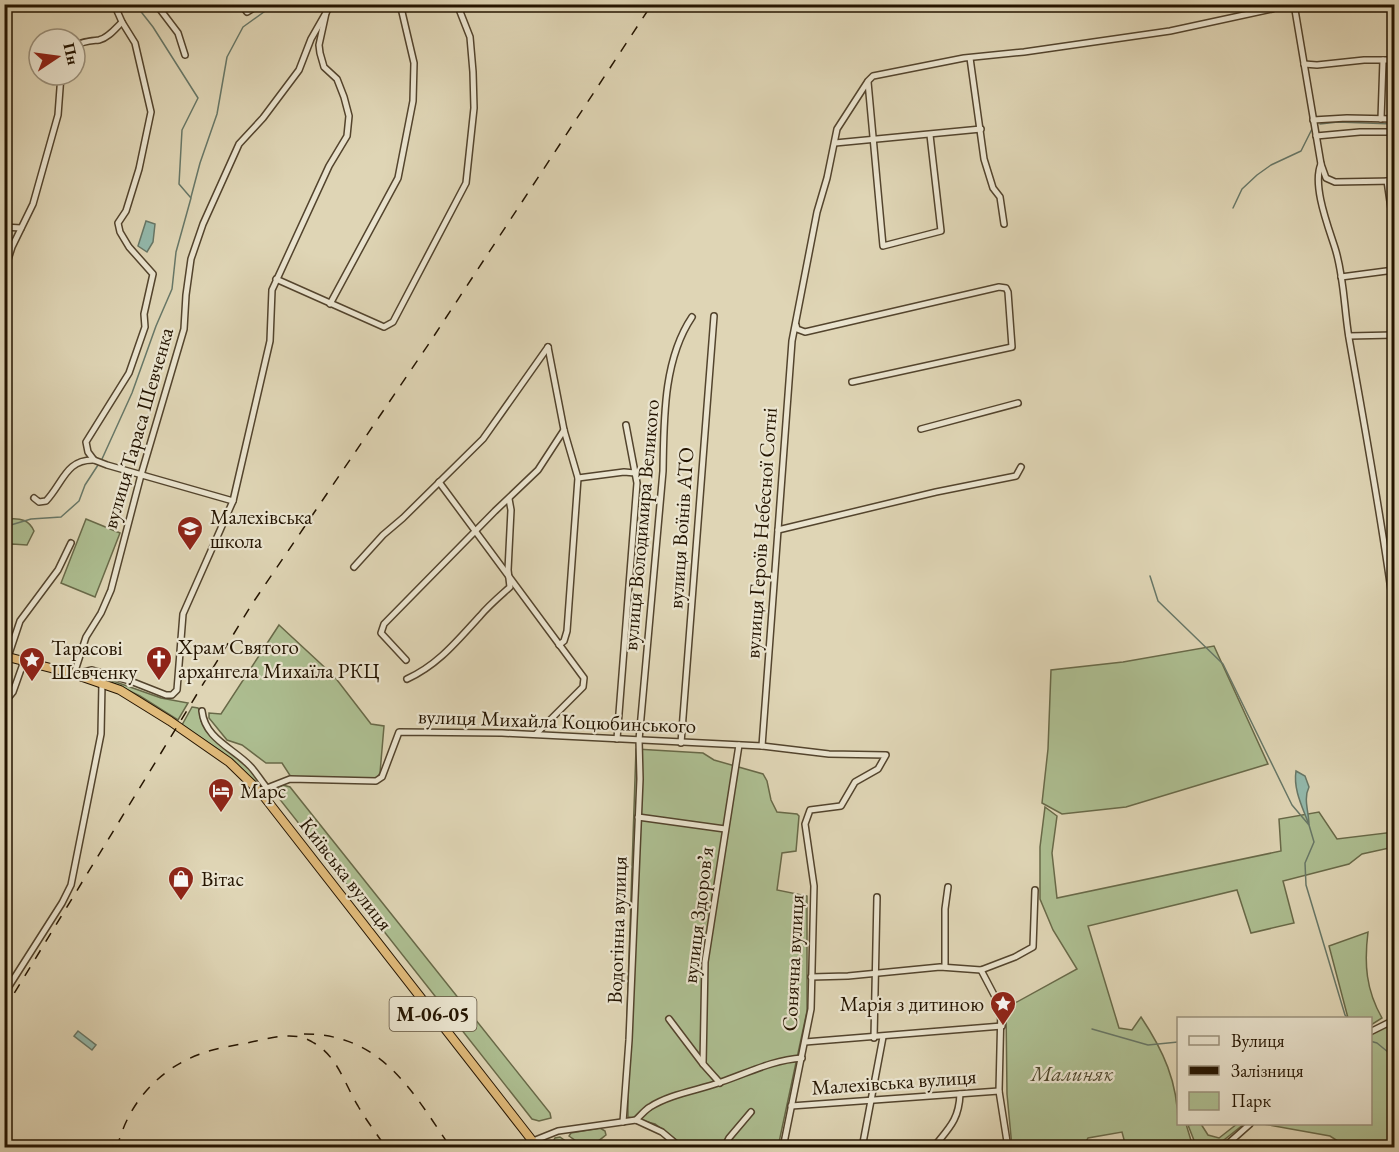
<svg xmlns="http://www.w3.org/2000/svg" width="1399" height="1152" viewBox="0 0 1399 1152" font-family="'EB Garamond',serif">
<style>
.green{fill:#adbe91;stroke:#686948;stroke-width:1.5}
.water{fill:#93b9ac;stroke:#677767;stroke-width:1.5}
.lines{fill:none;stroke-linecap:round;stroke-linejoin:round}
.stream{stroke:#677767;stroke-width:1.5}
.minor-casing{stroke:#53442d;stroke-width:8}
.trunk-casing{stroke:#241400;stroke-width:10}
.minor{stroke:#eae4cf;stroke-width:5}
.trunk{stroke:#e0ba7a;stroke-width:8}
.rail{stroke:#241400;stroke-width:1.5;stroke-dasharray:10 10;stroke-linecap:butt}
.labels{text-anchor:middle;stroke-width:4.5;stroke-linejoin:round;paint-order:stroke}
.shield{fill:#eae4cf;stroke:#5f523e;stroke-width:1.5}
.shield-label{font-size:20px;font-weight:bold;fill:#241400}
.street-label{font-size:21px;fill:#241400;stroke:#eae4cf}
.poi-label{font-size:21px;fill:#241400;stroke:#eae4cf;text-anchor:start}
.park-label{font-size:21px;font-style:italic;fill:#4d472c;stroke:#eae4cf}
</style>
<rect width="100%" height="100%" fill="#dfd5b5"/>
<filter id="stains"><feTurbulence type="fractalNoise" baseFrequency=".00333" numOctaves="4"/><feColorMatrix values="0 0 0 0 .2 0 0 0 0 .09 0 0 0 0 .02 0 0 0 .5 -.17"/></filter>
<radialGradient id="worn" r=".72"><stop offset=".6" stop-color="#630" stop-opacity="0"/><stop offset="1" stop-color="#630" stop-opacity=".3"/></radialGradient>
<g class="green">
<path d="M4,511L9,519C21,518 29,520 34,531L27,545L12,544L6,547Z"/>
<path d="M86,519L120,533L95,597L61,583Z"/>
<path d="M279,625L334,676L371,724L384,726L380,773L377,778L291,777L282,763H266L242,745L227,740L209,718V713L221,714Z"/>
<path d="M1214,646L1268,764L1126,807L1062,814L1042,803L1048,749L1051,670L1123,662Z"/>
<path d="M96,675L161,698L188,703L178,720L140,696Z"/>
<path d="M192,707L198,708L200,711L201,721L205,729L251,770L262,787L222,752L182,725Z"/>
<path d="M636,749L703,753L714,760L763,774L767,781L771,800L777,812L797,814L799,816L796,851L782,853L777,890L807,896V1011L778,1147H686L655,1124L628,1117L627,1016Z"/>
<path d="M283,785L290,787L550,1113L551,1118L539,1121L532,1119L274,792Z"/>
<path d="M1045,807L1057,816L1052,853L1057,898L1281,851L1279,819L1319,812L1337,839L1394,832V847L1362,854L1349,864L1283,881L1294,923L1251,933L1237,890L1088,926L1119,1028L1132,1030L1141,1017C1163,1050 1178,1082 1178,1124H1186L1193,1147H1126L1122,1132L1088,1138L1083,1147H1012L1007,1094L1006,1008L1077,969L1053,930L1040,899V847Z"/>
<path d="M1368,932C1364,964 1366,990 1382,1018L1371,1025L1370,1018H1348L1329,946Z"/>
<path d="M1394,1020V1147H1347L1330,1136L1263,1124H1370L1371,1032Z"/>
<path d="M1194,1124H1201L1208,1135L1219,1138L1237,1124H1244L1215,1147L1197,1148L1188,1125Z"/>
<path d="M600,1128L605,1131L606,1135C588,1149 588,1150 569,1136L571,1133Z"/>
<path d="M560,1137L574,1147H550L555,1138Z"/>
</g>
<g class="water">
<path d="M146,221L155,224L153,242L147,252L138,246Z"/>
<path d="M1296,771L1305,776L1309,787C1303,799 1309,812 1309,825C1303,808 1293,790 1296,771Z"/>
<path d="M78,1031L96,1045L92,1050L74,1036Z"/>
</g>
<g class="lines">
<g class="stream">
<path d="M1320,124L1338,122L1394,124"/>
<path d="M191,197L200,163L217,114L227,57L243,27L275,4"/>
<path d="M1233,208L1242,189L1257,175L1271,165L1301,151L1312,129"/>
<path d="M102,459L132,393L156,326L172,289L176,252L191,198L179,184L182,130L198,98L153,27L135,4"/>
<path d="M4,527L31,519L61,517L79,501L85,485L98,465"/>
<path d="M1150,576L1158,601L1223,664L1292,805L1309,825L1314,842L1305,863L1306,885L1345,1015L1348,1018"/>
<path d="M1092,1029L1148,1045L1178,1042"/>
<path d="M1370,1041L1377,1043L1394,1057"/>
</g>
<defs>
<g id="minor">
<path d="M114,4L122,22L135,43L151,112L139,169L126,211L118,223L120,232L129,247L153,274L144,314L145,327L129,373L86,442L88,452L94,460L107,465L233,501"/>
<path d="M156,4L178,33L185,55"/>
<path d="M241,4L247,12L260,4"/>
<path d="M1025,4V6"/>
<path d="M1294,4L1321,164L1326,178L1335,182L1394,181"/>
<path d="M75,46C83,41 90,41 99,40C108,38 115,29 122,22"/>
<path d="M970,58L984,159L993,188L1000,197L1004,224"/>
<path d="M1304,64L1317,65L1364,60H1394"/>
<path d="M868,82L883,246L941,231L930,135"/>
<path d="M1381,119L1383,60"/>
<path d="M1313,120L1347,118L1394,119"/>
<path d="M1316,136L1360,132H1394"/>
<path d="M835,143L981,129"/>
<path d="M1321,164C1312,185 1328,226 1335,248C1344,276 1344,308 1349,338C1365,429 1382,520 1394,612"/>
<path d="M1387,181L1394,229"/>
<path d="M4,227L21,228"/>
<path d="M4,272L12,247L33,204L58,115L61,75"/>
<path d="M1341,277L1394,270"/>
<path d="M276,279L384,327L393,322L466,183L474,108L473,72L470,37L457,4"/>
<path d="M330,304L398,178L413,101L414,63L402,12L398,4"/>
<path d="M796,325L797,329L805,332L999,287L1006,288L1008,292L1012,347L852,382"/>
<path d="M1349,336L1394,335"/>
<path d="M548,347L564,430L578,478L567,631L564,641L559,645"/>
<path d="M921,429L1018,403"/>
<path d="M578,478L624,472L635,473"/>
<path d="M439,482L584,678L583,687L536,734"/>
<path d="M34,498L39,502L46,501C63,483 66,459 94,460"/>
<path d="M778,530L936,492L1016,476L1021,467"/>
<path d="M354,567L383,535L403,518L483,439L548,347"/>
<path d="M8,657L20,621L58,570L71,543"/>
<path d="M406,660L381,633L384,624L495,511L538,470L564,430"/>
<path d="M74,674L86,637L101,613L111,590L141,475L184,329L186,295L191,259L203,224L239,144L263,118L299,70L311,39L331,4"/>
<path d="M75,674L92,670L133,682L166,695H172L177,690L183,614L233,501L270,341L272,290L329,166L347,136L349,116L344,97L337,79L324,67L320,53L319,45L326,13"/>
<path d="M407,679C438,665 457,641 480,616C489,605 500,596 510,587L508,570L511,510L509,499"/>
<path d="M4,703L13,692L24,661"/>
<path d="M202,711C205,739 233,748 250,766C256,772 261,781 267,788"/>
<path d="M617,739L637,483L626,425"/>
<path d="M681,743L714,316"/>
<path d="M762,746L792,341L817,212L827,178L837,129L868,81L873,76L964,58L1024,52L1170,31L1272,9L1283,4"/>
<path d="M262,794L267,788L290,779L376,781L382,777L399,732L502,733L762,746L829,754L886,755L878,769L855,782L841,806L810,810L805,824L814,886L811,1009L783,1148"/>
<path d="M638,817L725,829"/>
<path d="M945,967V909L948,887"/>
<path d="M981,970L1001,1008L999,1091L1008,1148"/>
<path d="M811,977L848,976L940,967L981,970L1015,957L1033,947L1035,890"/>
<path d="M4,994L62,903L71,885L101,734L102,683"/>
<path d="M669,1019L703,1064"/>
<path d="M1370,1032L1394,1020"/>
<path d="M874,1038L877,897"/>
<path d="M805,1042L1002,1026"/>
<path d="M720,1083L703,1064L705,962L739,745"/>
<path d="M791,1106L999,1091"/>
<path d="M636,1120C640,1116 645,1110 650,1107C670,1094 699,1090 721,1082C748,1073 772,1060 802,1058"/>
<path d="M623,1122L629,1040L640,779L639,740L663,471C664,420 663,360 692,317"/>
<path d="M533,1141L558,1131L636,1120L662,1132L681,1148"/>
<path d="M724,1148L729,1138L751,1112"/>
<path d="M862,1148L883,1037"/>
<path d="M933,1148C949,1128 959,1120 960,1094"/>
<path d="M1223,1148L1250,1124"/>
</g>
<path id="trunk" d="M4,656L74,674L120,690L170,721L229,762L262,794L538,1148"/>
</defs>
<use href="#minor" class="minor-casing"/>
<use href="#trunk" class="trunk-casing"/>
<use href="#minor" class="minor"/>
<use href="#trunk" class="trunk"/>
<g class="rail">
<path d="M4,1010L252,604L430,342L652,4"/>
<path d="M304,1034C382,1034 412,1091 451,1148"/>
<path d="M117,1148C128,1103 159,1068 203,1053C220,1047 239,1045 256,1041C276,1037 296,1031 314,1043C338,1057 344,1083 358,1106C366,1120 377,1134 386,1148"/>
</g>
</g>
<defs>
<symbol id="school-pin" viewBox="-11 -11 22 30"><path d="M0 17L-7.5 6A9.5 9.5 0 1 1 7.5 6Z" fill="#8f2418" stroke="#eae4cf"/><path d="M0-5L7-2L0 1L-7-2ZM-4 1L0 2.5L4 1V4Q0 6-4 4Z" fill="#fff"/></symbol>
<symbol id="church-pin" viewBox="-11 -11 22 30"><path d="M0 17L-7.5 6A9.5 9.5 0 1 1 7.5 6Z" fill="#8f2418" stroke="#eae4cf"/><path d="M-1.2-6h2.4v3.5h3.3v2.4h-3.3V6h-2.4V-.1h-3.3v-2.4h3.3Z" fill="#fff"/></symbol>
<symbol id="sight-pin" viewBox="-11 -11 22 30"><path d="M0 17L-7.5 6A9.5 9.5 0 1 1 7.5 6Z" fill="#8f2418" stroke="#eae4cf"/><path d="M0-6L1.8-2.2L6-1.7L2.9 1.2L3.7 5.4L0 3.3L-3.7 5.4L-2.9 1.2L-6-1.7L-1.8-2.2Z" fill="#fff"/></symbol>
<symbol id="hotel-pin" viewBox="-11 -11 22 30"><path d="M0 17L-7.5 6A9.5 9.5 0 1 1 7.5 6Z" fill="#8f2418" stroke="#eae4cf"/><path d="M-6-4.5h1.5V1H6V5H4.5V3h-9V5H-6ZM-4 0a1.8 1.8 0 1 1 3.6 0ZM.5 0V-2.5h3Q6-2.5 6 0Z" fill="#fff"/></symbol>
<symbol id="shop-pin" viewBox="-11 -11 22 30"><path d="M0 17L-7.5 6A9.5 9.5 0 1 1 7.5 6Z" fill="#8f2418" stroke="#eae4cf"/><path d="M-5-2.5h2.3a2.7 3.5 0 0 1 5.4 0H5L5.5 6h-11ZM-1.5-2.5h3a1.5 2.3 0 0 0-3 0Z" fill="#fff"/></symbol>
</defs>
<g fill-rule="evenodd">
<use href="#school-pin" x="175" y="514" width="30" height="40"/>
<use href="#church-pin" x="144" y="644" width="30" height="40"/>
<use href="#sight-pin" x="17" y="645" width="30" height="40"/>
<use href="#hotel-pin" x="206" y="776" width="30" height="40"/>
<use href="#shop-pin" x="166" y="864" width="30" height="40"/>
<use href="#sight-pin" x="988" y="989" width="30" height="40"/>
</g>
<g class="labels">
<rect class="shield" x="389.5" y="997" width="87" height="34" rx="4.5"/>
<g class="shield-label">
<text x="433" y="1021">М-06-05</text>
</g>
<g class="street-label">
<text transform="translate(138 428) rotate(-74)" y="7">вулиця Тараса Шевченка</text>
<text transform="translate(641 525) rotate(-85)" y="7">вулиця Володимира Великого</text>
<text transform="translate(681 528) rotate(-86)" y="7">вулиця Воїнів АТО</text>
<text transform="translate(761 533) rotate(-86)" y="7">вулиця Героїв Небесної Сотні</text>
<text transform="translate(557 721) rotate(2)" y="7">вулиця Михайла Коцюбинського</text>
<text transform="translate(346 874) rotate(52)" y="7">Київська вулиця</text>
<text transform="translate(698 915) rotate(-83)" y="7">вулиця Здоровʼя</text>
<text transform="translate(617 930) rotate(-88)" y="7">Водогінна вулиця</text>
<text transform="translate(793 963) rotate(-87)" y="7">Сонячна вулиця</text>
<text transform="translate(894 1082) rotate(-4)" y="7">Малехівська вулиця</text>
</g>
<g class="poi-label">
<text x="210" y="524">Малехівська<tspan x="210" dy="24">школа</tspan></text>
<text x="178" y="654">Храм Святого<tspan x="178" dy="24">архангела Михаїла РКЦ</tspan></text>
<text x="51" y="655">Тарасові<tspan x="51" dy="24">Шевченку</tspan></text>
<text x="240" y="798">Марс</text>
<text x="201" y="886">Вітас</text>
<text x="984" y="1011" text-anchor="end">Марія з дитиною</text>
</g>
<g class="park-label">
<text x="1072" y="1081">Малиняк</text>
</g>
</g>
<rect width="1399" height="1152" fill="none" stroke="#dfd5b5" stroke-width="24"/>
<rect x="6" y="6" width="1387" height="1140" fill="none" stroke="#241400" stroke-width="3"/>
<rect x="12" y="12" width="1375" height="1128" fill="none" stroke="#241400" stroke-width="1.5"/>
<rect x="1177" y="1017" width="195" height="108" fill="#eae4cf" stroke="#9b917c" stroke-width="1.5"/>
<rect x="1189" y="1036" width="30" height="9" fill="#eae4cf" stroke="#9b917c" stroke-width="1.5"/>
<text x="1231" y="1047" font-size="18" fill="#241400">Вулиця</text>
<rect x="1189" y="1066" width="30" height="9" fill="#241400" stroke="#9b917c" stroke-width="1.5"/>
<text x="1231" y="1077" font-size="18" fill="#241400">Залізниця</text>
<rect x="1189" y="1092" width="30" height="18" fill="#adbe91" stroke="#9b917c" stroke-width="1.5"/>
<text x="1231" y="1107" font-size="18" fill="#241400">Парк</text>
<g transform="translate(57 57) rotate(77)"><circle r="28" fill="#eae4cf" stroke="#9b917c" stroke-width="1.5"/>
<path d="M0-4.5L10 22L0 15L-10 22Z" fill="#8f2418"/>
<text y="-9" font-size="16" font-weight="bold" text-anchor="middle" fill="#241400">Пн</text>
</g>
<rect width="100%" height="100%" filter="url(#stains)"/>
<rect width="100%" height="100%" fill="url(#worn)"/>
</svg>
